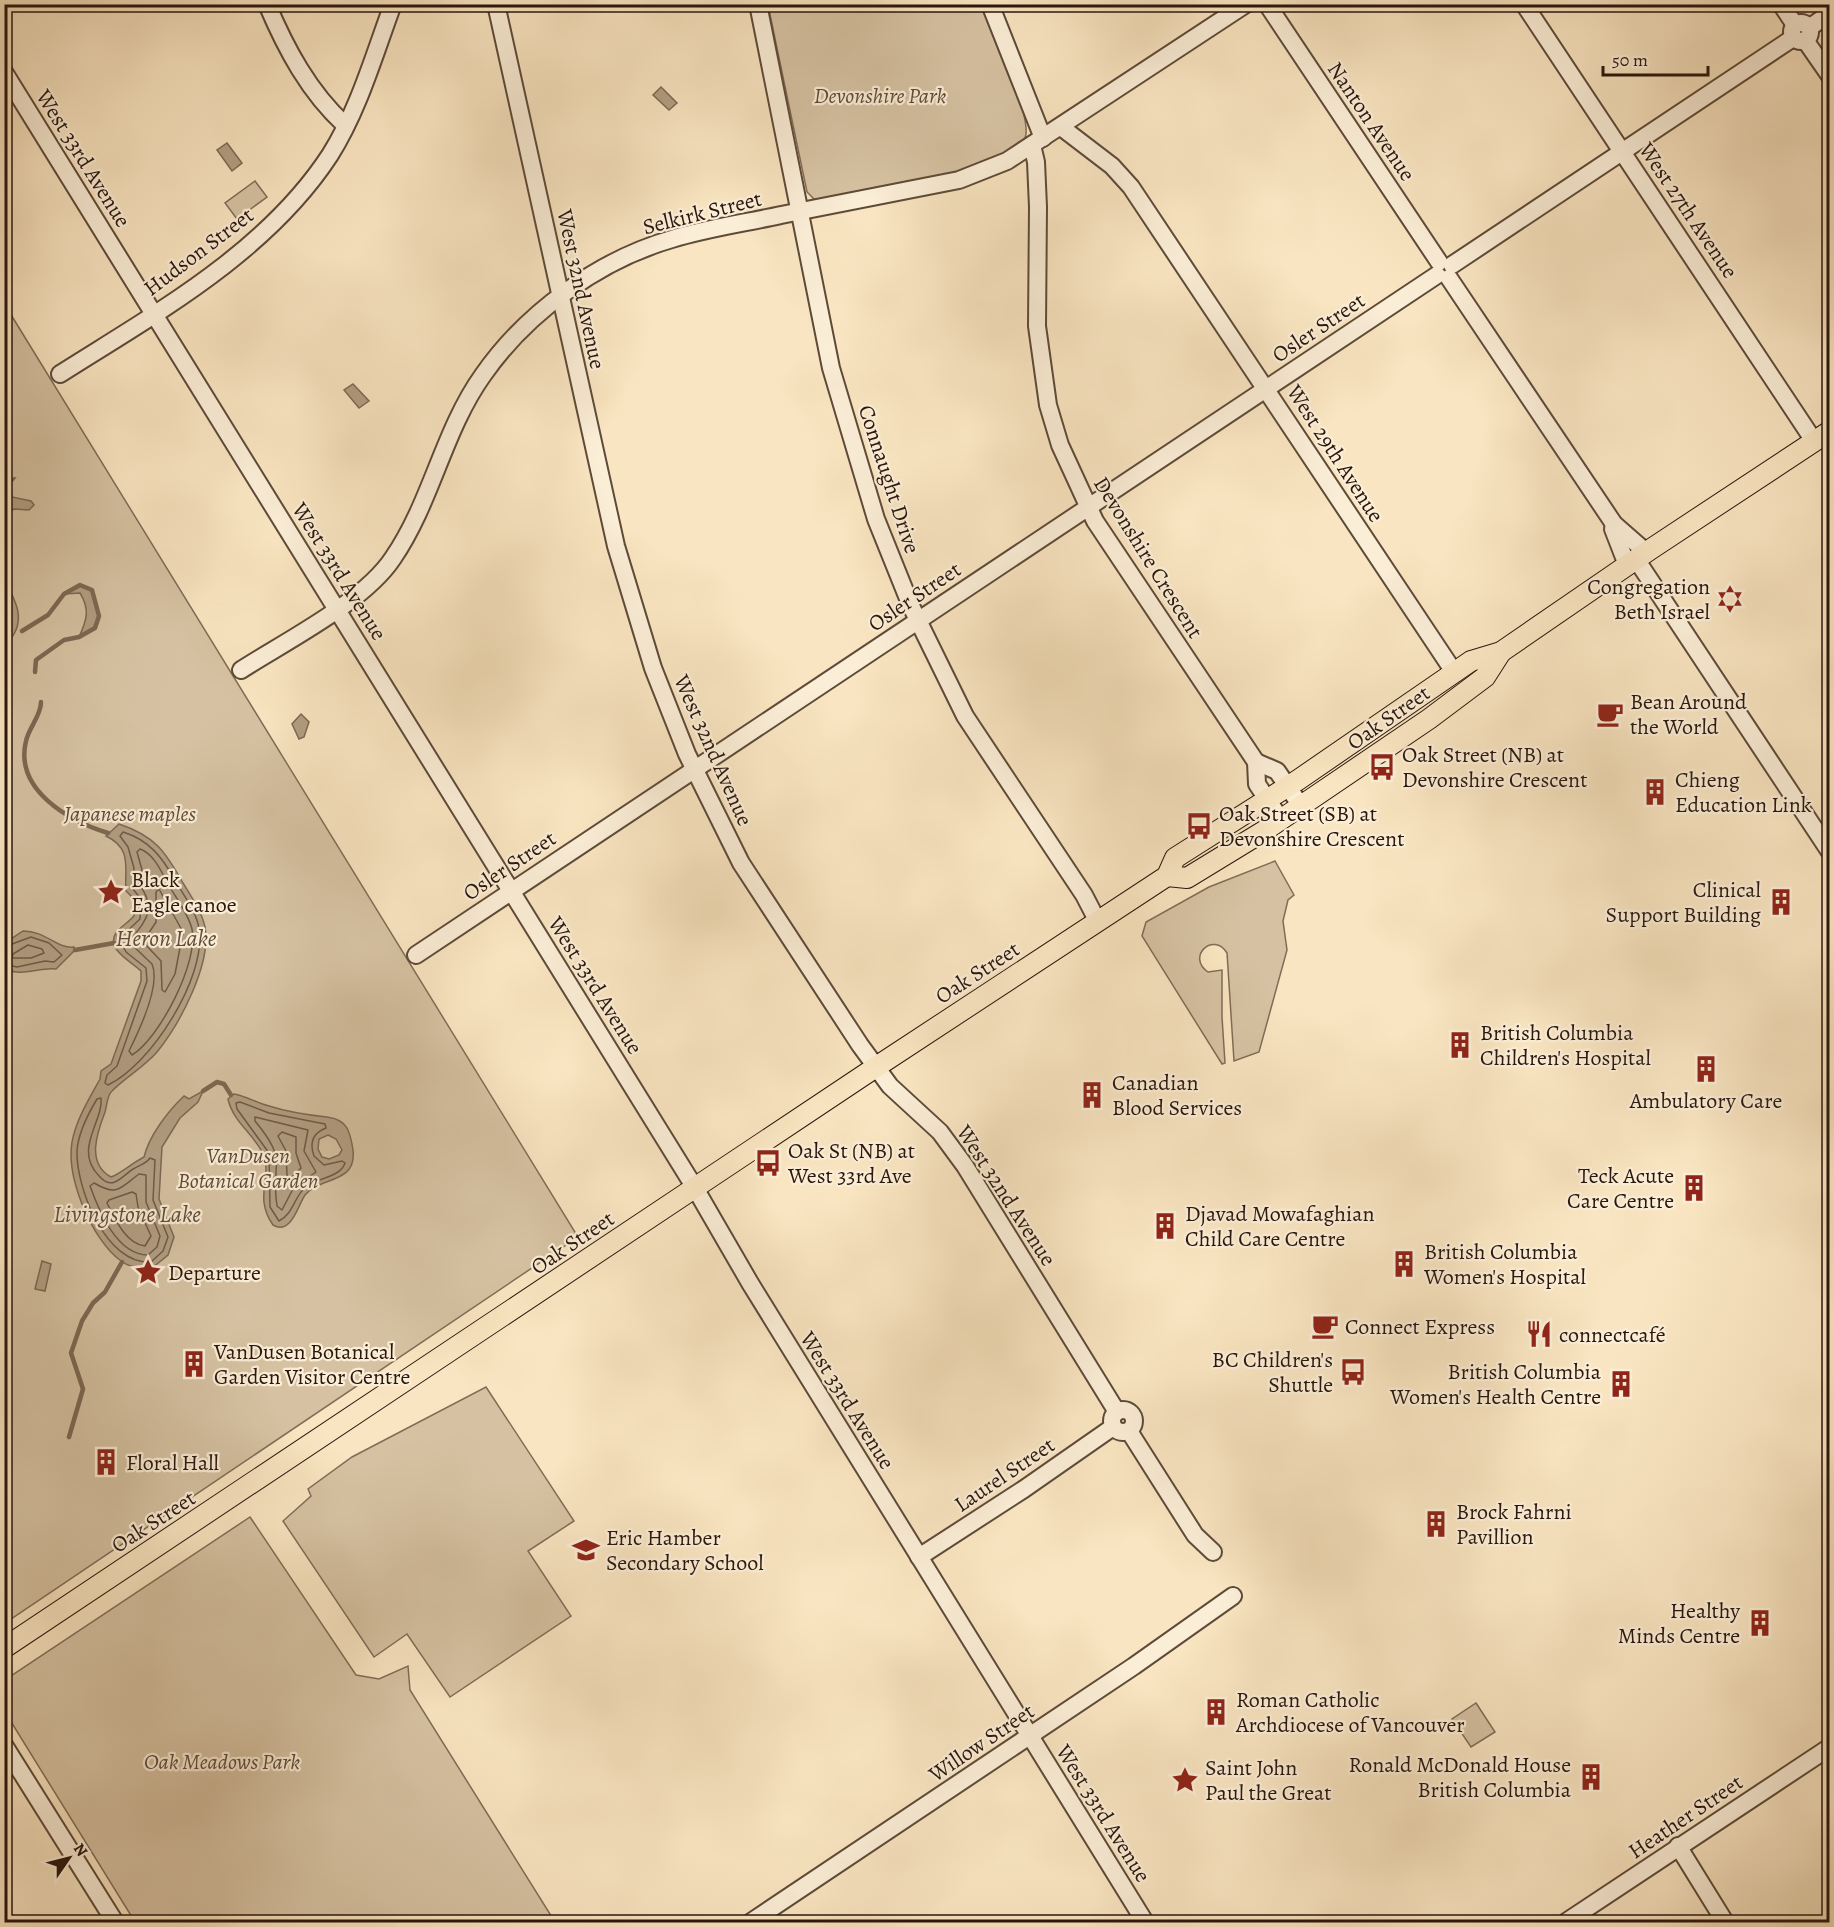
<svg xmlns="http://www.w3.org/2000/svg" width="1834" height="1927" viewBox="0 0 1834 1927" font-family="Alegreya,serif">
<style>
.green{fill:#d6c2a2;stroke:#806c57;stroke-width:1.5}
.water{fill:#b39f83;stroke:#7c6853;stroke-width:1.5;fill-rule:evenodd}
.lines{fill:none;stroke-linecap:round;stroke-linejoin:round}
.shore{stroke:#6e5a48;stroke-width:1.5}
.stream{stroke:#7c6853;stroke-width:4.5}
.minor-casing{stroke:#5e4a39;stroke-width:20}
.major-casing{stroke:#2a160c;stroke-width:22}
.minor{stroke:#fbeed7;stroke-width:16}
.major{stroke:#f9e5c1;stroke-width:20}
.labels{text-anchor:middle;stroke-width:4.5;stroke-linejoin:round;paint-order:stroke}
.park-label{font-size:22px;font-style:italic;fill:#5e4a39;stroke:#fbeed7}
.street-label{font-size:22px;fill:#2a160c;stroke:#fbeed7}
.poi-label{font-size:22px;fill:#2a160c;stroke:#fbeed7;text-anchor:start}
.water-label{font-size:24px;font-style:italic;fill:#614d3c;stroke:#fbeed7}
</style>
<rect width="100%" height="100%" fill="#f9e5c1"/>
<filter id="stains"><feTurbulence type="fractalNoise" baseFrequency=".00333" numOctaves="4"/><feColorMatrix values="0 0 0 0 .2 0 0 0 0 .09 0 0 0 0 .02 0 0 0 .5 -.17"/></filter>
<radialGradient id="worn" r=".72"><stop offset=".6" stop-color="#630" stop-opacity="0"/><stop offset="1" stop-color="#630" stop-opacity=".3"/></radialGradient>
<g class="green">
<path d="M768,5H983C993,30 1029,110 1026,134C1024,165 898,184 872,189C856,192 829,203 814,199L807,192Z"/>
<path d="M255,181L267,197L237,219L225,203Z"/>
<path d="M5,305L578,1237L5,1623Z"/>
<path d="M1275,861L1294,895L1288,900L1283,921L1287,950L1259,1052L1234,1061L1227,953C1213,931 1186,957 1208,972L1222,970V1017L1225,1063L1222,1064L1142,936L1146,922L1209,887Z"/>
<path d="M486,1387L574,1521L528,1551L571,1616L450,1697L407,1634L374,1657L283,1521L311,1496L308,1489L352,1457Z"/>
<path d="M250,1517L356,1675L379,1679L408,1666L410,1690L555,1922H135L5,1712V1680Z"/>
<path d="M1476,1703L1495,1732L1471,1747L1452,1719Z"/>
</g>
<g class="water">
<path d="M661,87L677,103L669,110L653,95Z"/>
<path d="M227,143L242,163L232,171L217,150Z"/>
<path d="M353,384L369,401L359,408L344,390Z"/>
<path d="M15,478L11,483L12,497L31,501L34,505L29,510L14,509L5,516V479Z"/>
<path d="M4,579C16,601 28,622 7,643L4,642Z"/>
<path d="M80,585L92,590L99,616L95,628L79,637C87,620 90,609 80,593L64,594Z"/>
<path d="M301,714L309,722L304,737L299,739L292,724Z"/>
<path d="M119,824C155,836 165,851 183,883C191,896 202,912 205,927C212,964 179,1025 157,1052C144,1067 126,1077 112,1091C107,1095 107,1106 105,1112C97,1133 86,1163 111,1177C118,1175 134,1162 144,1157C149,1136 168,1111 184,1096L189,1099L203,1091L198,1102L180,1118L162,1147L159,1199L174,1237L168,1255L152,1268C141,1268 130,1268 121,1261C92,1240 66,1178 72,1142C76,1120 89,1099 100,1079L101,1071L111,1064L141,981V971C132,962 105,949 116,933C120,927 129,922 134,916L135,900L126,891C124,868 133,849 106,836Z"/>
<path d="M23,931C46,931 57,949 74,947L75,950L56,969C39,967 22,977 5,969V943Z"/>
<path d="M234,1094C246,1096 257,1103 269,1106C288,1112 308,1115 327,1117C335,1118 343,1121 347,1128C350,1134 352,1143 353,1150C357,1184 321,1176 305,1195C298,1205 291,1236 273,1225C253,1197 273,1176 263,1154C254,1134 233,1122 228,1099ZM328,1135L336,1139L342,1150L339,1155L329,1159L322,1157L318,1149L319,1139Z"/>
<path d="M42,1261L51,1264L45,1291L35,1289Z"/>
</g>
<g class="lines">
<g class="shore">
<path d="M123,832C149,840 162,857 175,880C183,895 197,912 199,929C207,977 150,1066 108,1085L105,1083L107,1075L117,1066L147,981L146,968L126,952L121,942L122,936L140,919L141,899L132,888L134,868L128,847L120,836Z"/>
<path d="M140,849C154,854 161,871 168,884C176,898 188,913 192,929C199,962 159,1039 132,1055L129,1051C139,1031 161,985 152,964L129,942C145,921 158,910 139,884L142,870L137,852Z"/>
<path d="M159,889L183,932L175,974L165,992L162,990L161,961L143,942L156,922V892Z"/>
<path d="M28,945L42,949L44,953L31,958H12L13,954Z"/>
<path d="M4,947L31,937L49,943L62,955L54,962L45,961L17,967L4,964"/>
<path d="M101,1098C104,1121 72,1150 100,1177C114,1192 123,1174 135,1168C141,1164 146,1164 150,1158L155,1160L153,1200L168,1237L163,1251L151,1262C106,1265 76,1188 77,1151C78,1133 88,1114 97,1099Z"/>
<path d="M240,1102L269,1113L325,1124L326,1128C313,1133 309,1142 314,1156L324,1165L342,1161L345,1163C341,1176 321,1178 310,1184C294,1193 295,1213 279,1221L270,1207L269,1153L237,1109L236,1103Z"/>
<path d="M255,1117L308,1130L304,1151L316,1172L294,1187L282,1210L277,1206C270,1162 290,1163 255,1121Z"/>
<path d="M282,1132L296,1137V1153L301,1168L291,1178L287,1176L286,1151L278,1136Z"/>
<path d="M139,1174L146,1175V1202L160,1236L157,1247L148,1255C117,1255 99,1211 90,1186L94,1183C118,1197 120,1188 139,1174Z"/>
<path d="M132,1192L136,1194L138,1207L151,1236L145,1246C126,1244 115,1219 107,1203L109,1200Z"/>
</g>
<g class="stream">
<path d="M22,631L48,615L64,594L80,585L92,590L99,616L95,628L79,637L64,640L36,660L35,672"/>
<path d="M41,702C41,716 29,727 26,741C14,790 69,821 108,833"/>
<path d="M75,950L114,943"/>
<path d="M203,1091L217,1082L224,1084L231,1095"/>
<path d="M69,1437L83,1389L71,1353L82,1321L93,1303L105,1292L122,1262"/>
</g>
<defs>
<g id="minor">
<path d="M267,4C286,49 309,92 345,125"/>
<path d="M496,4L616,546L653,668L687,754L741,863L860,1045L890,1086L940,1132L965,1166L1117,1412"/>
<path d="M758,4L831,368L876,519L911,606L965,716L1084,895L1098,922"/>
<path d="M990,4L1043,138"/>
<path d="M1267,4L1439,262"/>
<path d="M1524,4L1814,441"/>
<path d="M1781,4L1795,25"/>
<circle cx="1801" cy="32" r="9"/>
<path d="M1809,28L1830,13"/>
<path d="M1805,40L1830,76"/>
<path d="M4,72L695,1188L750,1283L1145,1922"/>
<path d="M1061,127L1112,166L1131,187L1454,672"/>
<path d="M1032,145L1036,162L1038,207L1037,326L1048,405L1060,445L1095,521L1256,762L1257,784L1281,820"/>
<path d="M1452,265L1793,38"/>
<path d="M1449,278L1614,524L1646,552"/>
<path d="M60,374C156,313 266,253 330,155C359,109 374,55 393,4"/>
<path d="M1614,524L1613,529L1627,565"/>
<path d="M1636,559L1830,852"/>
<path d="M241,670C286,641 364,602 393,558C432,501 443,431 483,375C527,312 599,260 672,239C708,228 745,223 781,215C840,203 900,192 959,180L1007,161L1246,4"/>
<path d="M1256,762L1277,771L1301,806"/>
<path d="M416,955L1437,275"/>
<circle cx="1123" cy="1421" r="11"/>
<path d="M1129,1431L1195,1535L1213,1552"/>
<path d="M919,1557L1024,1489L1113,1427"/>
<path d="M4,1745L115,1922"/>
<path d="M1678,1846L1725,1922"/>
<path d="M751,1922L1134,1666L1233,1596"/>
<path d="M1566,1922L1830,1747"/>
</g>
<g id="major">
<path d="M1167,876L1187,878L1264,831L1429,719L1485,677L1501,652"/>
<path d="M4,1648L876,1067L1167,876L1175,858L1298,780L1471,661L1501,652L1651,549L1830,431"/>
</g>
</defs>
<use href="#minor" class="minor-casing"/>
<use href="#major" class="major-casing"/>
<use href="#minor" class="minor"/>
<use href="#major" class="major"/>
</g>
<defs>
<symbol id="synagogue-bare" viewBox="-9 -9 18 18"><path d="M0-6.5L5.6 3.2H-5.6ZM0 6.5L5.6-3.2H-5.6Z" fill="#8f2418" stroke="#fbeed7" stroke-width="2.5" paint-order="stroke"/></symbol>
<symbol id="cafe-bare" viewBox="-9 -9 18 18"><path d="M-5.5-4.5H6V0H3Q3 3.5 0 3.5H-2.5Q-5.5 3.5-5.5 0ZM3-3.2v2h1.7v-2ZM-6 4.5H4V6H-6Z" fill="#8f2418" stroke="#fbeed7" stroke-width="2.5" paint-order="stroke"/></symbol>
<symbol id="bus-bare" viewBox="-9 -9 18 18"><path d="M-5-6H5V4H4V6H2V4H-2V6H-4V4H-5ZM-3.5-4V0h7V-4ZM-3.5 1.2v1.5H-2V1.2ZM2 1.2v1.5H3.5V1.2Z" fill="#8f2418" stroke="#fbeed7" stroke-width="2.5" paint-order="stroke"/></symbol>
<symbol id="building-bare" viewBox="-9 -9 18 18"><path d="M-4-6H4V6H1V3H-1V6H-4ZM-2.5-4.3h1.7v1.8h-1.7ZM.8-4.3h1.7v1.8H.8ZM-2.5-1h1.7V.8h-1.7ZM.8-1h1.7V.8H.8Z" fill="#8f2418" stroke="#fbeed7" stroke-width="2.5" paint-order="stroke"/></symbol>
<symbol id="sight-bare" viewBox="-9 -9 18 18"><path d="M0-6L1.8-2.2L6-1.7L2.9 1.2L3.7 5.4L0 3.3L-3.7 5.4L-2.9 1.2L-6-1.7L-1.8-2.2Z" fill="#8f2418" stroke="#fbeed7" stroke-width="2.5" paint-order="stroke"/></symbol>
<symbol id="restaurant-bare" viewBox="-9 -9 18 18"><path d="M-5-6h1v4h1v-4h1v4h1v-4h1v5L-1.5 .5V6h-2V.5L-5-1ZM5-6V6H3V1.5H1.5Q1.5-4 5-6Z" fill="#8f2418" stroke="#fbeed7" stroke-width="2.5" paint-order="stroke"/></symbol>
<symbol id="school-bare" viewBox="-9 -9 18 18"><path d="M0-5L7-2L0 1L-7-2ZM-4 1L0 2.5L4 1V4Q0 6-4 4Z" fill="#8f2418" stroke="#fbeed7" stroke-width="2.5" paint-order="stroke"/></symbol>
</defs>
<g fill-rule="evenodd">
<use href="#synagogue-bare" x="1711" y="580" width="38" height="38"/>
<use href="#cafe-bare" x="1591" y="695" width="38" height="38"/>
<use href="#bus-bare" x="1363" y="748" width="38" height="38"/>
<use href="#building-bare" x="1636" y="773" width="38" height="38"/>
<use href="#bus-bare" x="1180" y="807" width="38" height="38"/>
<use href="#sight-bare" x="92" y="873" width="38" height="38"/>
<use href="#building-bare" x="1762" y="883" width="38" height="38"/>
<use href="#building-bare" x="1441" y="1026" width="38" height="38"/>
<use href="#building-bare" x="1687" y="1050" width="38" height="38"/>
<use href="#building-bare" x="1073" y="1076" width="38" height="38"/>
<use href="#bus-bare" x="749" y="1144" width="38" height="38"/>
<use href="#building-bare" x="1675" y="1169" width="38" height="38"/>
<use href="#building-bare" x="1146" y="1207" width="38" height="38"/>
<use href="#building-bare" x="1385" y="1245" width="38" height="38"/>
<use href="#sight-bare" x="129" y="1253" width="38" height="38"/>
<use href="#cafe-bare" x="1306" y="1307" width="38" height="38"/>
<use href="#restaurant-bare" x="1520" y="1315" width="38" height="38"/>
<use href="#building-bare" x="175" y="1345" width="38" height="38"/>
<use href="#bus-bare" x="1334" y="1353" width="38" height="38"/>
<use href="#building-bare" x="1602" y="1365" width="38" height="38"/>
<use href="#building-bare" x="87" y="1443" width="38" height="38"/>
<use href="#building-bare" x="1417" y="1505" width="38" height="38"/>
<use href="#school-bare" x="567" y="1531" width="38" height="38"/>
<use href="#building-bare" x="1741" y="1604" width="38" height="38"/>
<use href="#building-bare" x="1197" y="1693" width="38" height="38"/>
<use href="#building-bare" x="1572" y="1758" width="38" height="38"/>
<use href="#sight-bare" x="1166" y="1761" width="38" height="38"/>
</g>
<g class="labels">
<g class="park-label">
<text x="880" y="103">Devonshire Park</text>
<text x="130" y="821">Japanese maples</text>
<text x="248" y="1163">VanDusen<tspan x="248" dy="25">Botanical Garden</tspan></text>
<text x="222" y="1769">Oak Meadows Park</text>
</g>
<g class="street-label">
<text transform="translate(1372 121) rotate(56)" y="8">Nanton Avenue</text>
<text transform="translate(84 158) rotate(58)" y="8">West 33rd Avenue</text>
<text transform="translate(1689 210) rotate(56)" y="8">West 27th Avenue</text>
<text transform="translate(702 212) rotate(-14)" y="8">Selkirk Street</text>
<text transform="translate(198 251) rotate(-37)" y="8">Hudson Street</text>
<text transform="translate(582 289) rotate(78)" y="8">West 32nd Avenue</text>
<text transform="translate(1318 327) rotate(-34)" y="8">Osler Street</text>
<text transform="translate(1336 453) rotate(57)" y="8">West 29th Avenue</text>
<text transform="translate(890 479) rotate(72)" y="8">Connaught Drive</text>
<text transform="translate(1149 557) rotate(58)" y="8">Devonshire Crescent</text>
<text transform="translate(340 571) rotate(58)" y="8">West 33rd Avenue</text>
<text transform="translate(914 596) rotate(-34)" y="8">Osler Street</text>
<text transform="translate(1388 717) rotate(-35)" y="8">Oak Street</text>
<text transform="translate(714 750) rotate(66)" y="8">West 32nd Avenue</text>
<text transform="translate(509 865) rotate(-34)" y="8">Osler Street</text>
<text transform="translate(977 972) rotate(-33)" y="8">Oak Street</text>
<text transform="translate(596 985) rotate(58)" y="8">West 33rd Avenue</text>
<text transform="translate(1007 1195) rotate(57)" y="8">West 32nd Avenue</text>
<text transform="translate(572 1242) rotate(-34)" y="8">Oak Street</text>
<text transform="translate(848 1400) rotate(58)" y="8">West 33rd Avenue</text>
<text transform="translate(1004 1474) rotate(-34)" y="8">Laurel Street</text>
<text transform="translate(153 1521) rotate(-33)" y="8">Oak Street</text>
<text transform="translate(981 1742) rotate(-34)" y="8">Willow Street</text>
<text transform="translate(1104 1813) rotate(58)" y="8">West 33rd Avenue</text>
<text transform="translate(1685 1816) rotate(-34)" y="8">Heather Street</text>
</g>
<g class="poi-label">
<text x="1710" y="594" text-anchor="end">Congregation<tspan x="1710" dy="25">Beth Israel</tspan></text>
<text x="1630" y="709">Bean Around<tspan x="1630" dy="25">the World</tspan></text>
<text x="1402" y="762">Oak Street (NB) at<tspan x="1402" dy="25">Devonshire Crescent</tspan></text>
<text x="1675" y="787">Chieng<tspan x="1675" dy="25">Education Link</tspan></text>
<text x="1219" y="821">Oak Street (SB) at<tspan x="1219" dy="25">Devonshire Crescent</tspan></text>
<text x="131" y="887">Black<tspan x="131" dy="25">Eagle canoe</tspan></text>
<text x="1761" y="897" text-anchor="end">Clinical<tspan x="1761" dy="25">Support Building</tspan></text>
<text x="1480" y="1040">British Columbia<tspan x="1480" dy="25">Children's Hospital</tspan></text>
<text x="1112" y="1090">Canadian<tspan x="1112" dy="25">Blood Services</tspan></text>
<text x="1706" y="1108" text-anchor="middle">Ambulatory Care</text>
<text x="788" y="1158">Oak St (NB) at<tspan x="788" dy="25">West 33rd Ave</tspan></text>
<text x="1674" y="1183" text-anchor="end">Teck Acute<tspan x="1674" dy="25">Care Centre</tspan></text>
<text x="1185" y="1221">Djavad Mowafaghian<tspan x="1185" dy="25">Child Care Centre</tspan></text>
<text x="1424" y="1259">British Columbia<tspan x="1424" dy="25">Women's Hospital</tspan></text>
<text x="168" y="1280">Departure</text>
<text x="1345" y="1334">Connect Express</text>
<text x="1559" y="1342">connectcafé</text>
<text x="214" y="1359">VanDusen Botanical<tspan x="214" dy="25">Garden Visitor Centre</tspan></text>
<text x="1333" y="1367" text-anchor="end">BC Children's<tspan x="1333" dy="25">Shuttle</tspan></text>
<text x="1601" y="1379" text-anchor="end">British Columbia<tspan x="1601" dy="25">Women's Health Centre</tspan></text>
<text x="126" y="1470">Floral Hall</text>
<text x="1456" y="1519">Brock Fahrni<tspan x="1456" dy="25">Pavillion</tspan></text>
<text x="606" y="1545">Eric Hamber<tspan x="606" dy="25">Secondary School</tspan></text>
<text x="1740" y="1618" text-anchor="end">Healthy<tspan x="1740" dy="25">Minds Centre</tspan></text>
<text x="1236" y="1707">Roman Catholic<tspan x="1236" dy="25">Archdiocese of Vancouver</tspan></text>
<text x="1571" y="1772" text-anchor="end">Ronald McDonald House<tspan x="1571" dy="25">British Columbia</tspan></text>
<text x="1205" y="1775">Saint John<tspan x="1205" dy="25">Paul the Great</tspan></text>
</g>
<g class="water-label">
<text x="166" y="946">Heron Lake</text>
<text x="127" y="1222">Livingstone Lake</text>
</g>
</g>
<rect width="1834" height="1927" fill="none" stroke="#f9e5c1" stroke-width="24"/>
<rect x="6" y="6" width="1822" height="1915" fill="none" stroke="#2a160c" stroke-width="3"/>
<rect x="12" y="12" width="1810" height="1903" fill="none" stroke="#2a160c" stroke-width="1.5"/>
<g transform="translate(69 1858) rotate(55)" stroke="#fbeed7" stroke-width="4.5" paint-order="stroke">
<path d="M0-4.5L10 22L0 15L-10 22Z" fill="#2a160c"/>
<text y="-9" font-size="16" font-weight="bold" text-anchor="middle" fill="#2a160c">N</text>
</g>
<path d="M1603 66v9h105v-9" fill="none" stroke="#2a160c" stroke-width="3"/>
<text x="1612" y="66" font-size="18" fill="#2a160c" stroke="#fbeed7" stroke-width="4.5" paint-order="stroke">50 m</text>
<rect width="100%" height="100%" filter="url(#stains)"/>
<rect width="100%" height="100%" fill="url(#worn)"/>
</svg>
